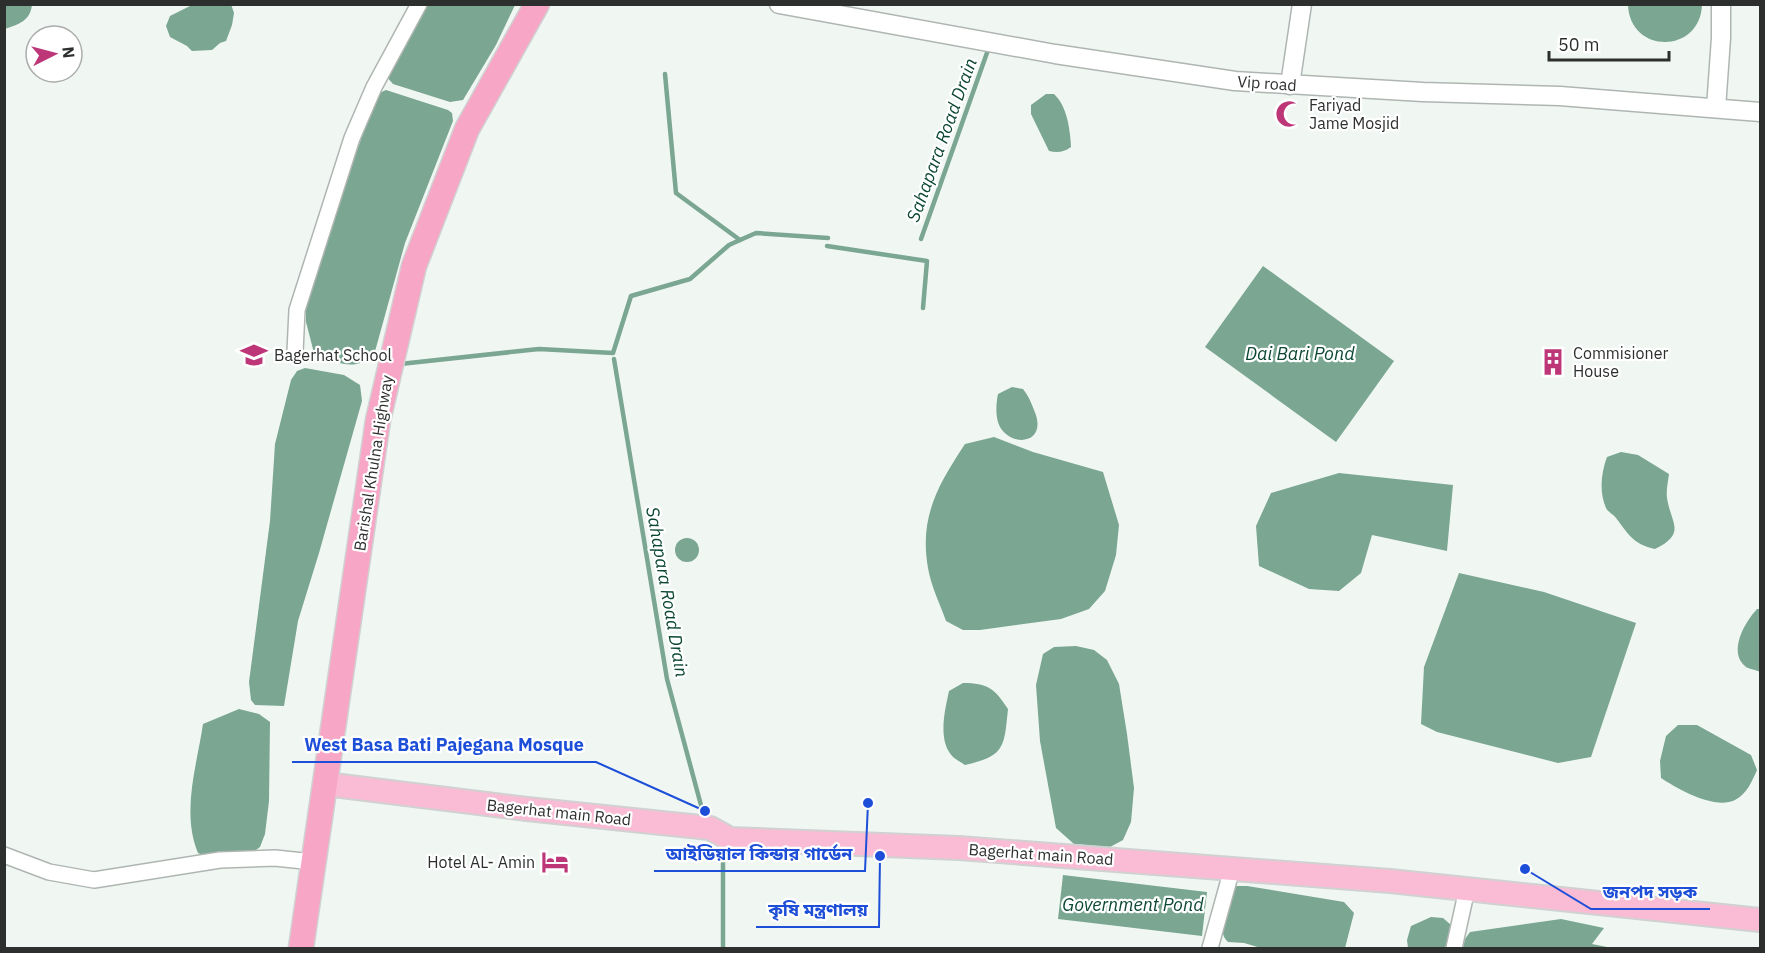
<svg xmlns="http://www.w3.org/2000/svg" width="1765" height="953" viewBox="0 0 1765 953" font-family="'IBM Plex Sans','Noto Sans Bengali',sans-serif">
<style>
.water{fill:#7aa692}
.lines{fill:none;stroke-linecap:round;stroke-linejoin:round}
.stream{stroke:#7aa692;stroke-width:4.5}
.minor-casing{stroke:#afb6b2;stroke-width:18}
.tertiary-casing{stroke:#afb6b2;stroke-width:21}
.primary-casing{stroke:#d1d1d1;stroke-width:26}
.trunk-casing{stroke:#d1d1d1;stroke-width:27}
.minor{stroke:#fff;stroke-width:15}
.tertiary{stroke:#fff;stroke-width:18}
.primary{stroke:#f9bcd4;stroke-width:22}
.trunk{stroke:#f7a6c6;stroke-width:24}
.labels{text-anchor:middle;stroke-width:4.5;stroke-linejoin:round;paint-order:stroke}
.street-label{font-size:16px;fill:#2c2f2d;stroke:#fff}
.poi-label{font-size:16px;fill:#2c2f2d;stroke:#fff;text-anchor:start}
.water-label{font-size:18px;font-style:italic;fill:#0b4733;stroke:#fff}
.leader{fill:none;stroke:#1d4ed8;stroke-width:2}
.callout-dot{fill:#1d4ed8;stroke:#fff;stroke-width:2}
.callout-label{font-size:18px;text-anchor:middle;font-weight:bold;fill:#1d4ed8;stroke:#fff;stroke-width:4.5;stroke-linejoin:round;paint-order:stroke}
</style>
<rect width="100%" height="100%" fill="#f0f7f3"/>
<g class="water">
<path d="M5,4L32,5C30,21 19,24 5,29Z"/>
<path d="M231,4L234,13L232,25L226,41L220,43L212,50L192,51L187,46L170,37L166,26L170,16L192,5Z"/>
<path d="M422,5H515L496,45L463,100L450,102L393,84L386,76Z"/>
<path d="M1628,5L1702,4C1701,54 1630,55 1628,5Z"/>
<path d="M386,90L448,110L452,113L453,121L405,243L374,355C355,372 336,363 314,353L306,322V307L316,266L377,94Z"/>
<path d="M1046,94H1054C1067,106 1070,129 1071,147C1064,152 1058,153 1049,151L1031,114V105Z"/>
<path d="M1263,266L1394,361L1336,442L1205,347Z"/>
<path d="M305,368L344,375L360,385L362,401L319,553L298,621L284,706L255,705L251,700L249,682L270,521L275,444L291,380L297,371Z"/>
<path d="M1012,387L1023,389C1028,395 1031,402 1034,410C1049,444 1012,448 1000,427C995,418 996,404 998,394Z"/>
<path d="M994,437L1033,452L1103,472L1119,525L1116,555L1105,591L1089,609L1061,619L980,630H963L946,621C940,604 931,586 928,568C919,517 938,485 965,444Z"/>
<path d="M1621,452L1638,455L1669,474C1668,482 1666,490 1667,498C1671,524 1687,533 1655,549C1633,544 1629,535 1616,518C1613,514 1608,512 1606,508C1599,492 1601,473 1607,457Z"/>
<path d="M1339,473L1453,485L1447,551L1372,535L1361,573L1339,591L1309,589L1259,566L1256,526L1271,493Z"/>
<circle cx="687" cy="550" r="12"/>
<path d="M1459,573L1544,592L1636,623L1591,757L1558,763L1437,732L1421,724L1424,667Z"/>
<path d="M1757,609H1760V672C1757,670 1749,669 1746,667C1727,652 1745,622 1757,609Z"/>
<path d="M1076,646L1094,650L1107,660L1119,684L1127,734L1134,788L1131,822L1123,840L1110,847L1074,844L1056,828L1040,741L1036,685L1043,654L1054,647Z"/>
<path d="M963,683C988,683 995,689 1008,709C1004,746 1006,756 965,765C961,762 956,760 953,757C937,741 945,710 949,691Z"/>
<path d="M239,709L259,714L270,722L269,801L265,834L260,847L252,853L207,857L198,853C181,812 197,765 203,724Z"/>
<path d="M1678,725H1697L1751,755L1757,770C1752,781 1747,794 1735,800C1714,810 1678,789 1661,778L1660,761L1666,736Z"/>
<path d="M1063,875L1207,892L1202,936L1058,919Z"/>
<path d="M1236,886H1247L1344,902L1354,913L1345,948H1261L1244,943L1228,942C1215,932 1227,897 1236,886Z"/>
<path d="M1431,917L1443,918L1451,925L1452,937L1448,948H1408L1407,940L1411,926Z"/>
<path d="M1561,919L1604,928L1592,944L1612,948H1463L1465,939L1470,932Z"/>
</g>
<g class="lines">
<g class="stream">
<path d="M921,239L988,50"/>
<path d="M740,240L756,233L828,238"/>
<path d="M827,246L927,261L923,308"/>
<path d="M614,359L667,679L705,820"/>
<path d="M400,364L539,349L613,353L631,296L690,279L729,245L740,240L676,193L665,74"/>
<path d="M723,850V948"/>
</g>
<defs>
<g id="minor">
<path d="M295,352L297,310L352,138L374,87L419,4"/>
<path d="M4,855L49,872L94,880L220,860L275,858L313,862"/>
<path d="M1210,948L1232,869"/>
<path d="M1454,948L1467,889"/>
</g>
<g id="tertiary">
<path d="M779,4L1055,54L1235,81L1423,92L1560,96L1760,112"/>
<path d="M1290,85L1302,4"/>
<path d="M1716,108L1721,38V4"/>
</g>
<path id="primary" d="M325,784L527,809L710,828L730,839L959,848L1390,881L1760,920"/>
<path id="trunk" d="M301,948L378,420L414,266L467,129L537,4"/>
</defs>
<use href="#minor" class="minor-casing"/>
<use href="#tertiary" class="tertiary-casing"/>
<use href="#primary" class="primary-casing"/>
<use href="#trunk" class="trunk-casing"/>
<use href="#minor" class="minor"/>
<use href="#tertiary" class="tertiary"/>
<use href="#primary" class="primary"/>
<use href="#trunk" class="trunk"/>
</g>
<defs>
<symbol id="mosque-bare" viewBox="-9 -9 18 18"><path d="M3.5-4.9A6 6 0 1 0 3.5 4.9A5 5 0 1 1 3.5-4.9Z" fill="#bd3677" stroke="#fff" stroke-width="2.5" paint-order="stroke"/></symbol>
<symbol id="school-bare" viewBox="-9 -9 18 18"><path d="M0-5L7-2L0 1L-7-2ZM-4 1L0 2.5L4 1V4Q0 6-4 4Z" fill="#bd3677" stroke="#fff" stroke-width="2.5" paint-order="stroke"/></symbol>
<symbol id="building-bare" viewBox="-9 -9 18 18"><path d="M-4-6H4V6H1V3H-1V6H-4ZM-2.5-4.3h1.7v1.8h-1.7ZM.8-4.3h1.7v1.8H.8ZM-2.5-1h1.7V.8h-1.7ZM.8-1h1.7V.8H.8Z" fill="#bd3677" stroke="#fff" stroke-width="2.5" paint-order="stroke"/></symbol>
<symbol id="hotel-bare" viewBox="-9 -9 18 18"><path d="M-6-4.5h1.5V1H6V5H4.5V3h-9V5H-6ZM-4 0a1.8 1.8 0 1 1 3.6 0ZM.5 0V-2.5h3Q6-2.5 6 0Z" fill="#bd3677" stroke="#fff" stroke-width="2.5" paint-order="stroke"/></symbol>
</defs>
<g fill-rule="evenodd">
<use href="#mosque-bare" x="1270" y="95" width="38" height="38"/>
<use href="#school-bare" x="235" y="336" width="38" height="38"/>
<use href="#building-bare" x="1534" y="343" width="38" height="38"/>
<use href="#hotel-bare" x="536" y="843" width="38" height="38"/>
</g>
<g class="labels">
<g class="street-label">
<text transform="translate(1267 83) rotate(4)" y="6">Vip road</text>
<text transform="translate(373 463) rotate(-81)" y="6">Barishal Khulna Highway</text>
<text transform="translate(559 812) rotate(6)" y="6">Bagerhat main Road</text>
<text transform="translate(1041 854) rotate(4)" y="6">Bagerhat main Road</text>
</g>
<g class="poi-label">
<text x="1309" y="111">Fariyad<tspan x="1309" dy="18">Jame Mosjid</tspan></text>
<text x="1573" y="359">Commisioner<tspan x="1573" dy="18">House</tspan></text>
<text x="274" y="361">Bagerhat School</text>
<text x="535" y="868" text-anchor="end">Hotel AL- Amin</text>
</g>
<g class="water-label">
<text transform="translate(942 140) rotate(-70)" y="6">Sahapara Road Drain</text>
<text x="1300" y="360">Dai Bari Pond</text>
<text transform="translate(667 592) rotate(80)" y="6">Sahapara Road Drain</text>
<text x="1133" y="911">Government Pond</text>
</g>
</g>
<path class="leader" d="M705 811L596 762H292M868 803L865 871H654M1525 869L1591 909H1710M880 856L879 927H756"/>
<g class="callout-dot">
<circle cx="705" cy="811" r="6"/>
<circle cx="868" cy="803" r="6"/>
<circle cx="1525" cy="869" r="6"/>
<circle cx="880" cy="856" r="6"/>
</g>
<g class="callout-label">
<text x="444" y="751">West Basa Bati Pajegana Mosque</text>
<text x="759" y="860">আইডিয়াল কিন্ডার গার্ডেন</text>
<text x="1650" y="898">জনপদ সড়ক</text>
<text x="818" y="916">কৃষি মন্ত্রণালয়</text>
</g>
<rect width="1765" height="953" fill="none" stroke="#2c2f2d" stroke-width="12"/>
<g transform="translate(54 54) rotate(84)"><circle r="28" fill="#ffffff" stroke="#abacab" stroke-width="1.5"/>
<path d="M0-4.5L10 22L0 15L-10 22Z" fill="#bd3677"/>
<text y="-9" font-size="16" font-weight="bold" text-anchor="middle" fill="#2c2f2d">N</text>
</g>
<path d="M1549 51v9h120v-9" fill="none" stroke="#2c2f2d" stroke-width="3"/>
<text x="1558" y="51" font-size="18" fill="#2c2f2d" stroke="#ffffff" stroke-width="4.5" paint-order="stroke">50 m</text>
</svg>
